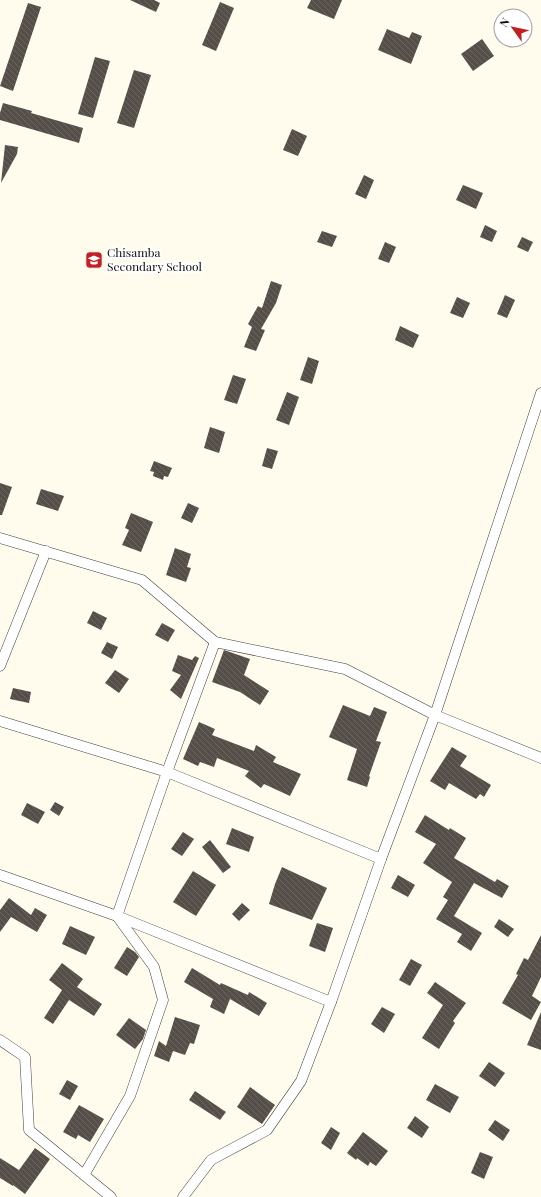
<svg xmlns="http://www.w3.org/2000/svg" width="541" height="1197" viewBox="0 0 541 1197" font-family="'Playfair Display',serif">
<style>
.building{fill:url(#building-back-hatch)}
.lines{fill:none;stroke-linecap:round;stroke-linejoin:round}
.street-casing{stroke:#404040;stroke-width:11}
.street{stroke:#fff;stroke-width:10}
.labels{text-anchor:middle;stroke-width:4;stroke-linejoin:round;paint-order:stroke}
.poi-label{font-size:12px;fill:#0d0d0d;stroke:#fff;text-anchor:start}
</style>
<defs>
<pattern id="building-back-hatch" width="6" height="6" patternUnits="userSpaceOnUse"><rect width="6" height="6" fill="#564f49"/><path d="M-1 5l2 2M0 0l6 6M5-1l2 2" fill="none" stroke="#69645f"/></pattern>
</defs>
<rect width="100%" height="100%" fill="#fffced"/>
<g class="building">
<path d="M130,0H154L160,3L156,12Z"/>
<path d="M311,0H342L334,19L307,8Z"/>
<path d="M220,2L234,8L216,51L202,45Z"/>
<path d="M28,3L41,7L13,91L0,86Z"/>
<path d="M387,29L409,38L412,32L422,36L411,64L378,50Z"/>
<path d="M482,39L494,56L473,71L461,54Z"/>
<path d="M95,57L110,61L93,118L78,114Z"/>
<path d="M134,70L151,75L134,128L117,123Z"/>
<path d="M3,103L32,111L31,113L83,128L79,143L0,120V113Z"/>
<path d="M292,129L307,136L298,156L283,150Z"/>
<path d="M5,145L18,147L17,154L1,183Z"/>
<path d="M364,175L374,180L366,199L355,194Z"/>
<path d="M463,185L483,193L476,209L456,200Z"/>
<path d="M485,225L497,231L492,242L480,237Z"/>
<path d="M322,231L337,236L332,247L317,242Z"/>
<path d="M522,237L533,242L528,252L517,247Z"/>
<path d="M385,242L396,247L389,263L378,259Z"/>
<path d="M271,281L282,285L276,303L261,329L265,330L256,351L244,347L252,327L248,324L258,306L262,308Z"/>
<path d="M505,295L515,300L507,318L497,314Z"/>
<path d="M457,297L470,303L463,318L450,313Z"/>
<path d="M400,326L419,335L413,348L395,340Z"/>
<path d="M308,357L319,361L312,384L300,380Z"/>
<path d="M233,375L246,379L237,404L224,400Z"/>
<path d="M287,392L299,397L289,425L276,420Z"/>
<path d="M210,427L225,432L219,453L204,448Z"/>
<path d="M267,448L278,451L272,469L262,466Z"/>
<path d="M154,461L172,468L168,477L164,476L163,480L153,476L154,472L150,471Z"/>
<path d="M0,483L12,487L2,515H0Z"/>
<path d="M41,489L64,496L58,511L36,504Z"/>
<path d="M188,503L199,508L192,523L181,518Z"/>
<path d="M131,513L153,522L141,552L122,545L129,530L125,528Z"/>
<path d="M175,548L191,554L187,567L191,568L186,582L166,575Z"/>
<path d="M93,611L107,618L101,630L87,623Z"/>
<path d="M162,623L175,630L168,642L155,635Z"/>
<path d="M107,642L118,647L112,659L101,653Z"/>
<path d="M224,650L250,659L244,675L269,691L260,705L240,692L212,682Z"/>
<path d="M178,655L192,660L195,656L199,658L181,699L170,690L181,675L172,671Z"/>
<path d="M115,670L129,679L119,693L105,683Z"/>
<path d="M13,688L31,692L29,703L10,699Z"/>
<path d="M343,705L370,716L374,707L387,712L376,741L381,742L369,776L370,777L367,787L347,780L357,749L329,737Z"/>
<path d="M199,722L215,729L212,735L254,751L256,745L276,757L273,762L301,774L290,796L264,784L261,788L245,776L249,771L217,758L214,767L200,762L198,766L183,759Z"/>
<path d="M452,747L467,756L460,766L491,785L484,797L480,794L476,799L449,783L445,790L430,781Z"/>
<path d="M55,802L64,807L59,816L50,810Z"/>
<path d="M27,803L45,812L38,824L21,815Z"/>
<path d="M425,815L449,830L450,828L466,838L454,858L495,882L497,879L509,886L502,898L474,883L454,916L482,933L471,951L457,942L462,934L436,919L448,900L443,897L452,882L423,863L436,844L415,832Z"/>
<path d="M232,828L254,837L249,852L226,844Z"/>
<path d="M183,832L194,839L182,856L171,849Z"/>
<path d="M210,840L231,867L223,873L202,847Z"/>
<path d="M282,867L327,888L312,920L269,904L275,884Z"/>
<path d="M193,871L216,885L196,916L173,902Z"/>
<path d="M398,875L415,885L408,897L391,888Z"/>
<path d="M9,898L31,915L35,908L47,915L37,932L11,917L0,932V910Z"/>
<path d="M242,903L250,910L239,921L232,914Z"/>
<path d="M499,919L514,929L508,937L494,927Z"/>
<path d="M317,923L333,928L325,952L309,946Z"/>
<path d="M70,926L95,937L86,955L62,944Z"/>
<path d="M541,935V977L532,996L541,1002L531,1020L502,1003L518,975L516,974L524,958L528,960Z"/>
<path d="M127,947L135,952L139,957L127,976L114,968Z"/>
<path d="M411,959L422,965L410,986L399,980Z"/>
<path d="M62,963L83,979L77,987L102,1004L94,1016L69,1000L53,1024L44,1018L62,990L49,980Z"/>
<path d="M192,968L220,985L221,983L248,995L249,992L267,1003L259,1016L230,999L224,1014L210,1007L213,999L184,982Z"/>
<path d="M435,982L466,1003L453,1021L455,1023L439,1049L422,1038L443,1005L427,993Z"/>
<path d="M382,1007L395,1014L384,1033L371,1024Z"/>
<path d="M541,1012V1050L527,1045Z"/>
<path d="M175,1017L200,1025L194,1044L190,1043L185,1055L173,1051L169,1062L154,1056L159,1041L166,1046Z"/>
<path d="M129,1018L146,1030L143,1039L135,1049L116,1035Z"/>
<path d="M489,1062L505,1073L495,1087L479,1076Z"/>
<path d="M67,1080L78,1086L70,1100L59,1094Z"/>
<path d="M435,1084L459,1097L450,1113L426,1100Z"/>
<path d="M250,1087L275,1105L262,1124L237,1107Z"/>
<path d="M195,1091L226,1112L220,1120L189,1100Z"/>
<path d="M79,1105L104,1119L90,1142L78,1135L76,1139L63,1132Z"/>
<path d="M415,1116L429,1127L422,1138L407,1128Z"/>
<path d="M495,1120L510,1130L503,1141L488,1130Z"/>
<path d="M331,1127L340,1133L331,1150L321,1143Z"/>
<path d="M363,1132L388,1151L376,1166L370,1162L368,1166L357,1158L356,1160L347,1153Z"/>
<path d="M35,1148L50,1159L25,1194L13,1185V1186L0,1178V1158L19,1170Z"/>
<path d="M480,1152L493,1157L484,1179L471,1173Z"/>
</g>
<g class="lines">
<defs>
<g id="street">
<path d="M0,538L142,580L215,642L345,669L435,715L541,758"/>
<path d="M0,666L46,551"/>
<path d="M0,721L167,772L381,859"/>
<path d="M0,875L117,916L331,1002"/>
<path d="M0,1040L25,1057L29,1130L111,1197"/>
<path d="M84,1175L130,1096L163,1000L154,967L117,916L167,772L215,642"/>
<path d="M183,1197L211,1160L267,1130L301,1081L331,1002L381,859L435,715L541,393"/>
</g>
</defs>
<use href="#street" class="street-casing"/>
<use href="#street" class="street"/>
</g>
<defs>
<symbol id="school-square" viewBox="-11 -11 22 22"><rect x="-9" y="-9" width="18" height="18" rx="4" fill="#c12124" stroke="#fff"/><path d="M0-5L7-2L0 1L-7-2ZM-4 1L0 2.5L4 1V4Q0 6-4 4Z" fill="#fff"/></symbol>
</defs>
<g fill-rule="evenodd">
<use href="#school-square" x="84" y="250" width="20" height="20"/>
</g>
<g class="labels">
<g class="poi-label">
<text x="107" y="257">Chisamba<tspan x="107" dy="14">Secondary School</tspan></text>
</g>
</g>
<g transform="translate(513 28) rotate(303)"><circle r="19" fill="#ffffff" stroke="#9e9e9e"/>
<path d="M0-3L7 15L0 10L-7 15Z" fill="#c12124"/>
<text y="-6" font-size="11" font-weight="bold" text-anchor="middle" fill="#0d0d0d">N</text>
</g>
</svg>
